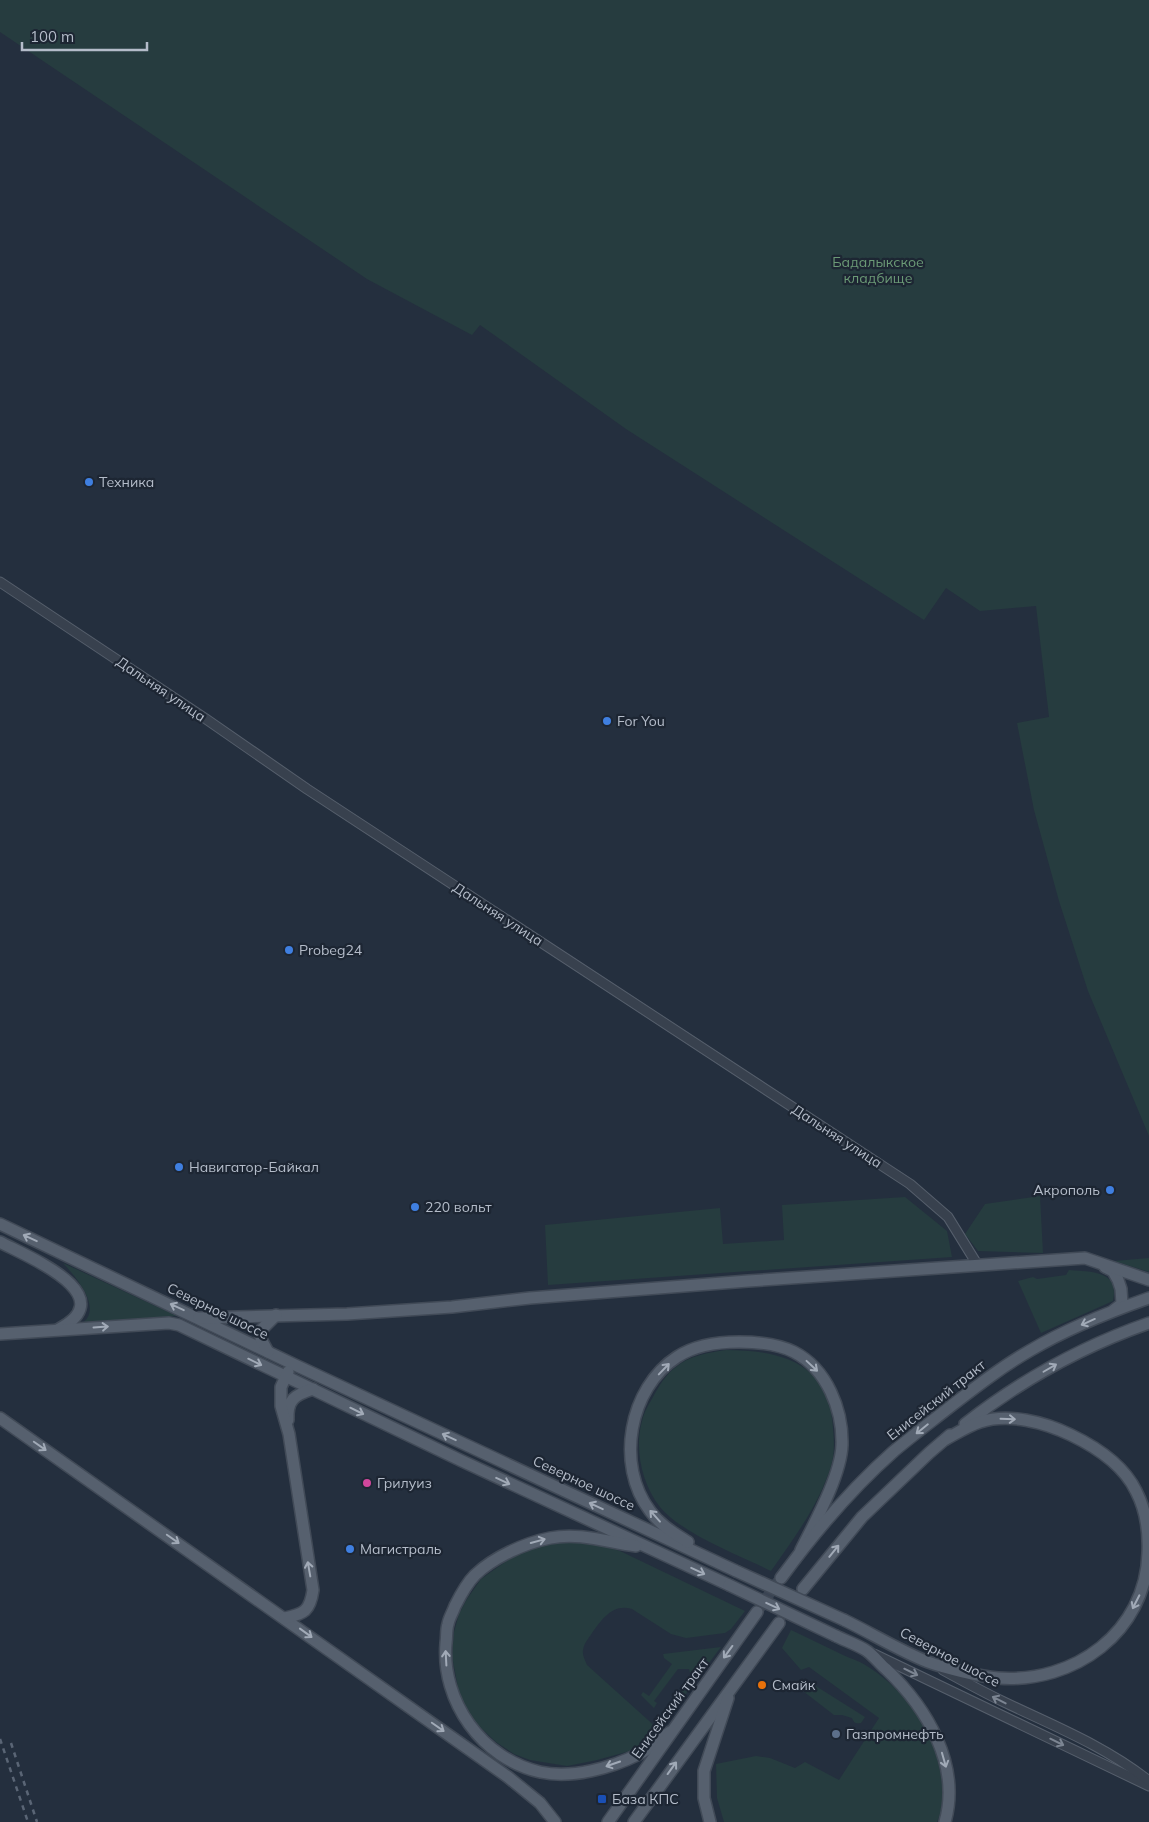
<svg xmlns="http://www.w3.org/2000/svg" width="1149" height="1822" viewBox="0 0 1149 1822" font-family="Mulish,sans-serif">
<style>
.green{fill:#263c3f}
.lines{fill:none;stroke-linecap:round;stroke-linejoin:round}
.major-tunnel{stroke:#3a4453;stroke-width:11;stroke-dasharray:11 5.5;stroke-linecap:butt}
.minor-casing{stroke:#565f6c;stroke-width:11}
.major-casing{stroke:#414a57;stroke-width:14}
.minor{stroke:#38414e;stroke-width:9}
.major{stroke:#56606e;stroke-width:11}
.rail{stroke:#5a6575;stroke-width:2.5;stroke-dasharray:5 5;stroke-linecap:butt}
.major-bridge-casing{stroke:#414a57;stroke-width:14;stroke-linecap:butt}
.major-bridge{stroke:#56606e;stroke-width:11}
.oneway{stroke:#a1aab7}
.oneway2{stroke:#7c8592}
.shop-dot{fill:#3f7fe0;stroke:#1d2633;stroke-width:2}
.hotel-dot{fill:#d1479c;stroke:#1d2633;stroke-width:2}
.food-dot{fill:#e8710a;stroke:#1d2633;stroke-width:2}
.service-dot{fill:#5c6f8a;stroke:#1d2633;stroke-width:2}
.transit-dot{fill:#1a4fb4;stroke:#1d2633;stroke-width:2}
.labels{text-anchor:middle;stroke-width:4.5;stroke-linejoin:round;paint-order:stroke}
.park-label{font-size:14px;fill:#6b9a76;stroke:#1d2633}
.poi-label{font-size:14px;fill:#b4bcc9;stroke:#1d2633;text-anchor:start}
.street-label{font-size:14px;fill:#b4bcc9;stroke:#1d2633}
</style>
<rect width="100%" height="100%" fill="#242f3e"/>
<g class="green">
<path d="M0,0H1149V1136L1088,991L1059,901L1034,810L1017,723L1049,717L1036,606L980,611L946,588L924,620L626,429L480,325L472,335L367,279L0,32Z"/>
<path d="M1040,1196L1043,1253L978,1251L965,1234L985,1204Z"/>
<path d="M905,1197L947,1231L952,1257L548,1285L545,1225L720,1208L723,1244L784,1240L782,1205Z"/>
<path d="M1149,1258V1272L1114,1261Z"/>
<path d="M63,1263L177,1316L84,1322C102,1306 74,1275 63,1263Z"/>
<path d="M1069,1270C1091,1272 1120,1270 1113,1301L1041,1333L1018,1281L1033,1277L1037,1279L1066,1275Z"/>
<path d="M726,1350C781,1350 830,1363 833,1428C834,1441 835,1454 831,1466C819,1505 794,1538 771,1571C739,1555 682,1534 660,1507C642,1484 634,1449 642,1421C644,1412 649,1404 653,1397C659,1386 666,1374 676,1367C690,1355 708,1353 726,1350Z"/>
<path d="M563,1541L593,1543L620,1551L745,1611L731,1629L725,1633L686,1638L671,1634L632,1609C613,1603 602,1619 592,1633C589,1638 584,1643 583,1650C582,1655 585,1660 587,1665L658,1729L652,1739L630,1751L597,1760L567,1766L530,1760L514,1754L496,1742L481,1728L466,1711L459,1693L452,1656L454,1632L459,1614L467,1599L481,1579L518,1553L541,1545Z"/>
<path d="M791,1630C808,1638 825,1646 843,1655C852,1659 862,1662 870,1668C904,1690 930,1726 939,1766C943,1783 945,1805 937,1822H724L717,1798L716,1764L756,1756L770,1758L795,1768L805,1762L839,1780L879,1718L809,1667L801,1670L782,1648Z"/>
<path d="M721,1647L670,1715L665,1716L662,1713L664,1709L667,1710L691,1677L689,1669H678L654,1701L657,1703L654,1708L641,1695L643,1692L649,1696L672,1664L664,1658L663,1654Z"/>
<path d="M811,1683L865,1717L861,1723C856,1724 854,1723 852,1718L842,1715H834L803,1691Z"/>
</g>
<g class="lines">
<path class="major-tunnel" d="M757,1612L778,1581"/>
<defs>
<g id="minor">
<path d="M0,582L206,719L307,789L910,1184L948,1217L977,1264"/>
<path d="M874,1654L1149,1786"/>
<path d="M943,1670C963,1681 983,1692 1004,1702C1054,1726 1105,1746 1149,1781"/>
</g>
<g id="major">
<path d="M0,1224L293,1364L736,1571"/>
<path d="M0,1242C28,1257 123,1295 59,1329"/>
<path d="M1105,1267L1113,1271L1118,1280L1121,1289L1122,1304L1114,1310"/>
<path d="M199,1318L347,1314L452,1307L530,1298L748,1281L1085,1258L1149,1280"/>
<path d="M0,1334L169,1323L179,1325L462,1461L729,1585"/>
<path d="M268,1352L261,1339L260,1331L276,1315"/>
<path d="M0,1418L508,1777L540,1803L555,1822"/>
<path d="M288,1420C287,1400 294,1395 313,1389"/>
<path d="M965,1424C1020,1381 1083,1346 1149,1323"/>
<path d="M688,1542C674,1533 660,1525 650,1511C615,1465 629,1388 677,1357C695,1345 718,1342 739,1342C757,1342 778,1344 794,1352C827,1369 843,1410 842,1445C841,1475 815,1522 801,1550"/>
<path d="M636,1546C607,1542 579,1532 550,1538C525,1543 494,1557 475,1575C467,1583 460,1596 455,1606C453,1612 449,1618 448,1624C446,1630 447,1637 446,1643C441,1701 482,1759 540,1772C572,1779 611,1768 639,1754C650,1749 660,1739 670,1732"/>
<path d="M781,1578C814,1533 852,1488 894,1451C913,1435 932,1421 951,1406C977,1386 1003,1366 1031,1350C1068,1328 1109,1312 1149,1298"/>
<path d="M803,1589L862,1517L929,1453L950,1435"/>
<path d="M285,1618C304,1614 310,1611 313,1590L289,1434L281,1406V1387L288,1372"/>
<path d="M844,1620C871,1633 900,1651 928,1662C944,1668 981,1677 998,1678C1074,1684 1146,1632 1148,1553C1149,1531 1146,1510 1136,1491C1124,1466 1096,1447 1071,1435C1044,1422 1009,1413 980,1422C968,1426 957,1433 946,1439"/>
<path d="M836,1636C846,1641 858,1645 867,1651C874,1656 880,1664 886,1669C927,1708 961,1765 945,1822"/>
<path d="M608,1822L757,1612"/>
<path d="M634,1822L779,1623"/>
<path d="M710,1822L704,1798V1771L728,1698"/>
</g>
</defs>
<use href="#minor" class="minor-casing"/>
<use href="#major" class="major-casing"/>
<use href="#minor" class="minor"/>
<use href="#major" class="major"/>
<g class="rail">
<path d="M0,1739L28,1822"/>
<path d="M11,1743L37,1822"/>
</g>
<defs>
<g id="major-bridge">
<path d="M736,1571L844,1620"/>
<path d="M729,1585L836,1636"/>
</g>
</defs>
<use href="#major-bridge" class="major-bridge-casing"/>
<use href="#major-bridge" class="major-bridge"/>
</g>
<defs><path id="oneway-shaft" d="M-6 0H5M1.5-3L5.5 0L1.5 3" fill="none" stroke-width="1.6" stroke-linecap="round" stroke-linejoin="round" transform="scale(1.25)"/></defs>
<g class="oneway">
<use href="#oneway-shaft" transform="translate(30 1238) rotate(-155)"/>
<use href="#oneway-shaft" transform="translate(177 1307) rotate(-155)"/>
<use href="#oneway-shaft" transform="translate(1088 1322) rotate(156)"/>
<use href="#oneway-shaft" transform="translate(101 1327) rotate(-4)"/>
<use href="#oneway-shaft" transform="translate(255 1362) rotate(26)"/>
<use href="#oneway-shaft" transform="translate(812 1366) rotate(43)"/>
<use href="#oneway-shaft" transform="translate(1050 1368) rotate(-30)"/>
<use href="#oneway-shaft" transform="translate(664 1369) rotate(-46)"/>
<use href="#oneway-shaft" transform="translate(357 1411) rotate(26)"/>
<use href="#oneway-shaft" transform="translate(1008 1419) rotate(2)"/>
<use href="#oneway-shaft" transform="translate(922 1429) rotate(141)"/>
<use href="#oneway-shaft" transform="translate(449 1437) rotate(-155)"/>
<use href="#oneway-shaft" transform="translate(40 1446) rotate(35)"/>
<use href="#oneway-shaft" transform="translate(503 1481) rotate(25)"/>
<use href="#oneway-shaft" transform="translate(596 1506) rotate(-155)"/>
<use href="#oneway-shaft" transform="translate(655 1516) rotate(-132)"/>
<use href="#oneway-shaft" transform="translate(173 1539) rotate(35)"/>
<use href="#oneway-shaft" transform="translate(538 1541) rotate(-15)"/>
<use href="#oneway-shaft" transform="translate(834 1551) rotate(-51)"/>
<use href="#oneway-shaft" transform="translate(309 1569) rotate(-100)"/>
<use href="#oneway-shaft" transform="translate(698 1571) rotate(25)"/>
<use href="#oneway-shaft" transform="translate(1136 1602) rotate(117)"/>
<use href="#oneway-shaft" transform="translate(773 1606) rotate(25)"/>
<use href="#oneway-shaft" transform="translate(306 1633) rotate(36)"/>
<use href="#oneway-shaft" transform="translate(728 1652) rotate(126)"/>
<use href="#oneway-shaft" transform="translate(446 1658) rotate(-93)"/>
<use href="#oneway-shaft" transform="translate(438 1727) rotate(35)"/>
<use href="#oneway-shaft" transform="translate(944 1760) rotate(74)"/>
<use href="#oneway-shaft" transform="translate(613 1764) rotate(161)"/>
<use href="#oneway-shaft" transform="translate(672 1768) rotate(-54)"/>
</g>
<g class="oneway2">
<use href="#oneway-shaft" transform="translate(911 1672) rotate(26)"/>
<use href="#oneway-shaft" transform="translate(999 1700) rotate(-153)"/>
<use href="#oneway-shaft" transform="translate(1057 1742) rotate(26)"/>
</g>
<g class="shop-dot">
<circle cx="89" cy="482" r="5"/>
<circle cx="607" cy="721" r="5"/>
<circle cx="289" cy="950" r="5"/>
<circle cx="179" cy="1167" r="5"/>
<circle cx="1110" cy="1190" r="5"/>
<circle cx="415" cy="1207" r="5"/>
<circle cx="350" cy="1549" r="5"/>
</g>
<circle class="hotel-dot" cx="367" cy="1483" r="5"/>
<circle class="food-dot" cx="762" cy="1685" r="5"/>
<circle class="service-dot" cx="836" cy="1734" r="5"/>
<rect class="transit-dot" x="597" y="1794" width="10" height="10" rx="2.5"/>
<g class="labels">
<g class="park-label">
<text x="878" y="267">Бадалыкское<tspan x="878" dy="16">кладбище</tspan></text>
</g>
<g class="poi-label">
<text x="99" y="487">Техника</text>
<text x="617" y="726">For You</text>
<text x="299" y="955">Probeg24</text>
<text x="189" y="1172">Навигатор-Байкал</text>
<text x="1100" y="1195" text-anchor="end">Акрополь</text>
<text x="425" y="1212">220 вольт</text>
<text x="377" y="1488">Грилуиз</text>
<text x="360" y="1554">Магистраль</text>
<text x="772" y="1690">Смайк</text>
<text x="846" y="1739">Газпромнефть</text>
<text x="612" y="1804">База КПС</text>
</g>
<g class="street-label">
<text transform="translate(161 689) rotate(34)" y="5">Дальняя улица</text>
<text transform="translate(498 914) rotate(33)" y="5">Дальняя улица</text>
<text transform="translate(837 1136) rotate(33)" y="5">Дальняя улица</text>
<text transform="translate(218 1311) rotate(26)" y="5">Северное шоссе</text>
<text transform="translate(936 1400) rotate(-38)" y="5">Енисейский тракт</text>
<text transform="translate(584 1483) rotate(25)" y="5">Северное шоссе</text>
<text transform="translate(950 1657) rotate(28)" y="5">Северное шоссе</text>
<text transform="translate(670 1708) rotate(-54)" y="5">Енисейский тракт</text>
</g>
</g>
<path d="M22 42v8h125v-8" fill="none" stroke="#b4bcc9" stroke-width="2.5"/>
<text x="30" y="42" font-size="15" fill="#b4bcc9" stroke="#1d2633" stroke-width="4" paint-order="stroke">100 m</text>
</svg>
